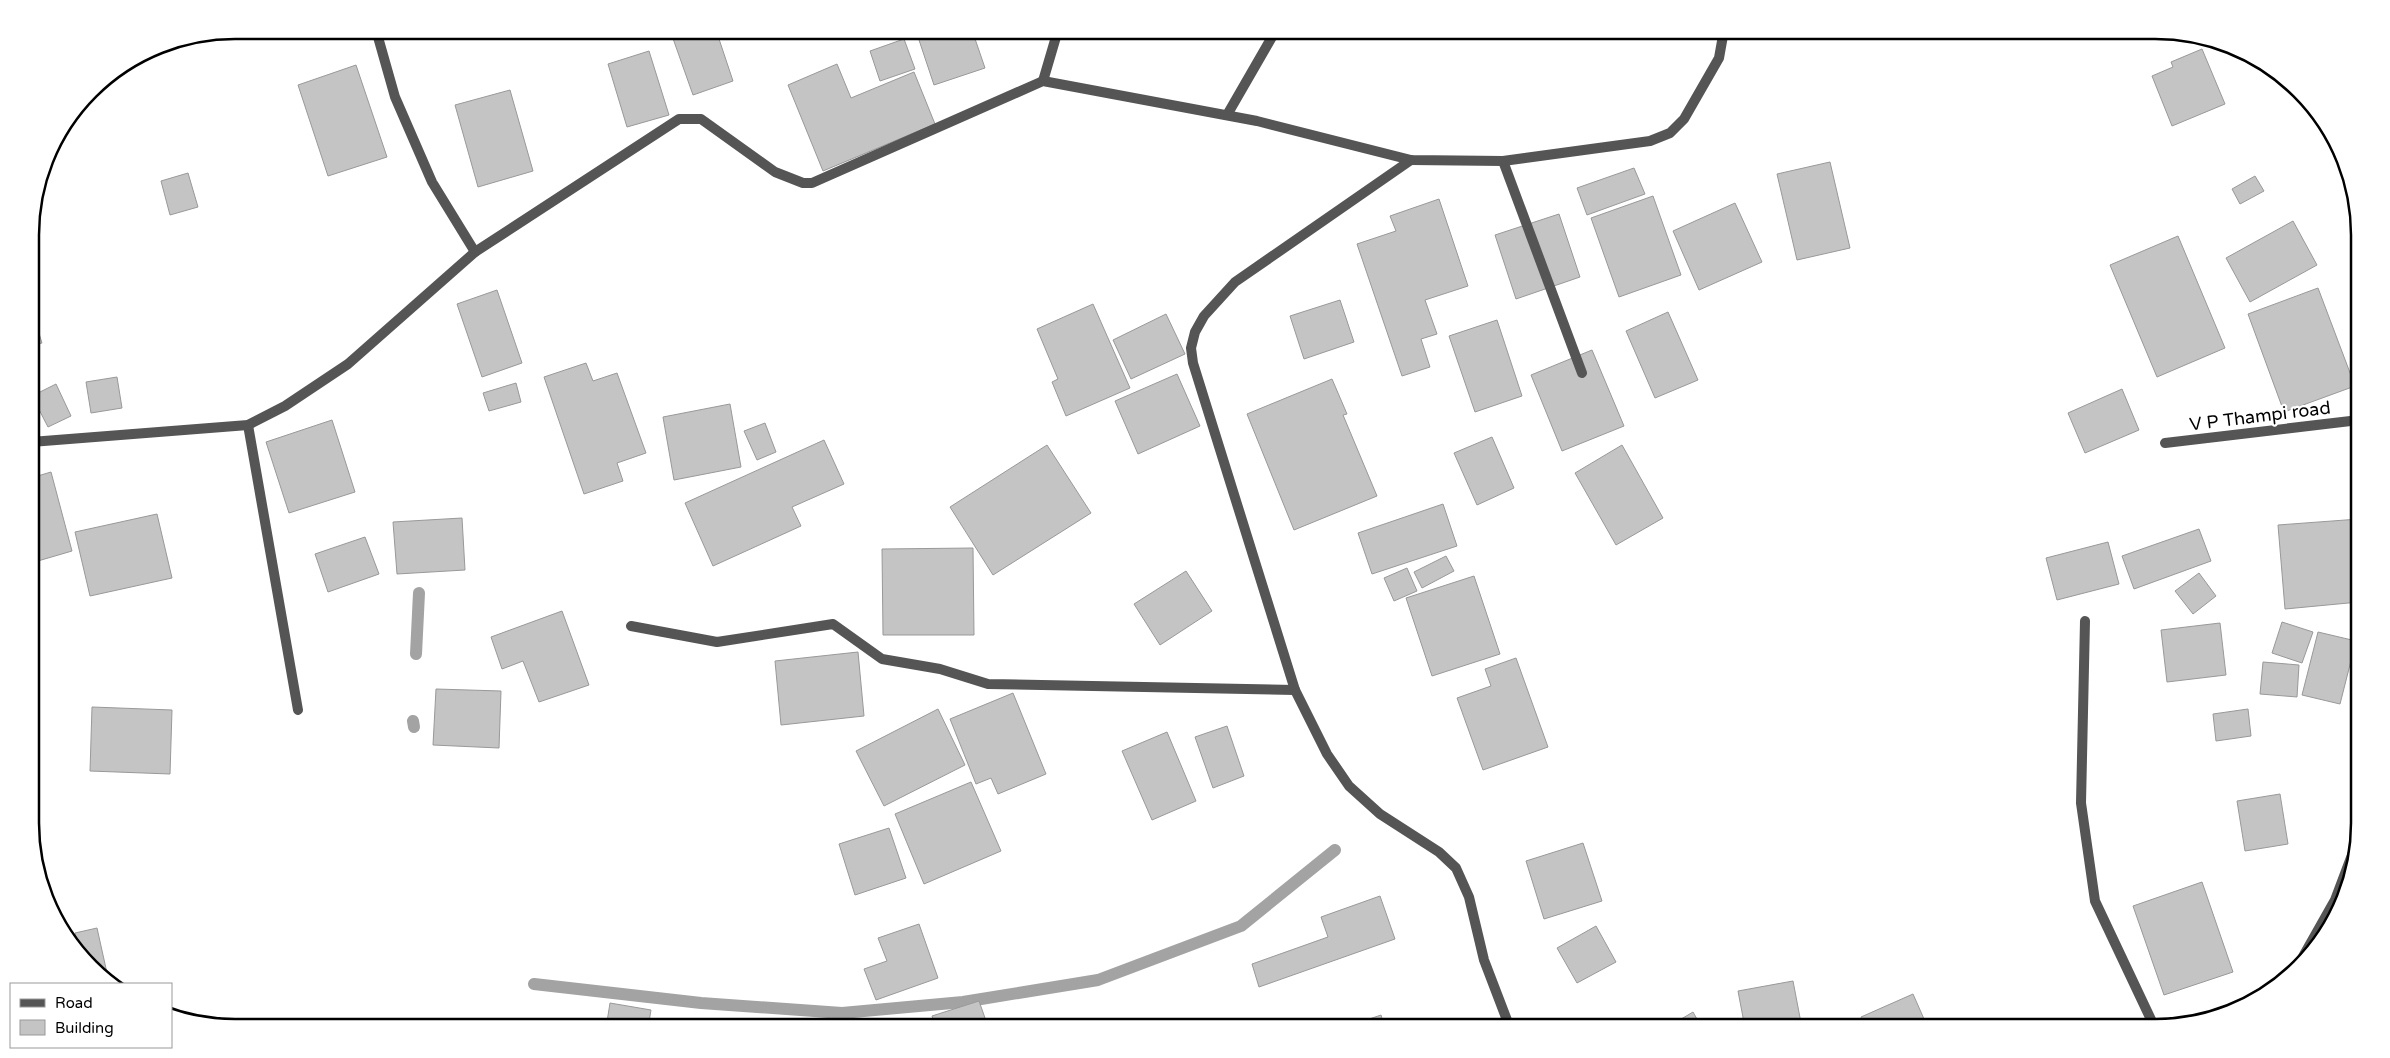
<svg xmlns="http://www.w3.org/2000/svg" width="2390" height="1058" viewBox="0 0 2390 1058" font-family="'Varela Round',sans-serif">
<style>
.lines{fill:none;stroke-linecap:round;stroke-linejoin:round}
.stream{stroke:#a3a3a3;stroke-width:12}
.building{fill:#c4c4c4;stroke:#999}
.lane{stroke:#555;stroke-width:10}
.street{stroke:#555;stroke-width:10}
.labels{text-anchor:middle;stroke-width:4.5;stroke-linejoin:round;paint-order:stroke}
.street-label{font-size:18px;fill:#000;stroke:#fff}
.rim{fill:none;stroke:#000;stroke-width:2.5}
</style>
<rect width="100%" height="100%" fill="#fff"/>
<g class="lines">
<g class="stream">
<path d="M416,654L419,593"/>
<path d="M413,721L414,727"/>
<path d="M534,984L701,1003L842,1013L963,1002L1098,980L1241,926L1335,850"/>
</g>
</g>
<g class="building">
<path d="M670,30H716L733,81L693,95Z"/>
<path d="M928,30H972L985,68L934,85L917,34Z"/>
<path d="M904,39L915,69L880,81L870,51Z"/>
<path d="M2202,49L2225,104L2172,126L2152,76L2173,67L2171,62Z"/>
<path d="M649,51L669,115L627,127L608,64Z"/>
<path d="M837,64L851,98L914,72L935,124L823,171L788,85Z"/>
<path d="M356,65L387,157L328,176L298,85Z"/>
<path d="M510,90L533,171L478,187L455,105Z"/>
<path d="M1830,162L1850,248L1797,260L1777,174Z"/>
<path d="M1634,168L1645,194L1587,215L1577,188Z"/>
<path d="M188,173L198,207L170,215L161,181Z"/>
<path d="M2255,176L2264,191L2240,204L2232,189Z"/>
<path d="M1653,196L1681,275L1619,297L1591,218Z"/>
<path d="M1439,199L1468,286L1425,300L1437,334L1421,339L1430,367L1402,376L1357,244L1396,231L1390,216Z"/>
<path d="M1735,203L1762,262L1699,290L1673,231Z"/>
<path d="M1559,214L1580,277L1516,299L1495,235Z"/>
<path d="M2293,221L2317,265L2250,302L2226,258Z"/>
<path d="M2178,236L2225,348L2157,377L2110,265Z"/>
<path d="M2318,288L2355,386L2284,412L2248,314Z"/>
<path d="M497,290L522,363L482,377L457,304Z"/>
<path d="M1340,300L1354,342L1304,359L1290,316Z"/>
<path d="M1093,304L1130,388L1066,416L1052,382L1058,379L1037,329Z"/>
<path d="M31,308L42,343L31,346Z"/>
<path d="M1668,312L1698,380L1655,398L1626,331Z"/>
<path d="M1166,314L1185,354L1131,379L1113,340Z"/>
<path d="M1497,320L1522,396L1475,412L1449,336Z"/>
<path d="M1592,350L1624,426L1562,451L1531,375Z"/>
<path d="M586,363L593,381L617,373L646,453L617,463L623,481L584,494L544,377Z"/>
<path d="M1177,374L1200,426L1138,454L1115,401Z"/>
<path d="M117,377L122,408L91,413L86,382Z"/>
<path d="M1332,379L1347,414L1343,415L1377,496L1294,530L1247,414Z"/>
<path d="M516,383L521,402L489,411L483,393Z"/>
<path d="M56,384L71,416L48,427L32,396Z"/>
<path d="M2122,389L2139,430L2085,453L2068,413Z"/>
<path d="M31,402L37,419L31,421Z"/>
<path d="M730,404L741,467L674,480L663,417Z"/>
<path d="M332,420L355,492L289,513L266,442Z"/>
<path d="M765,423L776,452L757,460L744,431Z"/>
<path d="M1492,437L1514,488L1477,505L1454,453Z"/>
<path d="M824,440L844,484L792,507L801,526L713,566L685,503Z"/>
<path d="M1047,445L1091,513L993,575L950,507Z"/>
<path d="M1622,445L1663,518L1616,545L1575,473Z"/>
<path d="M51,472L72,551L31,563V478Z"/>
<path d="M1443,504L1457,546L1372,574L1358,533Z"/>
<path d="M157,514L172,578L90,596L75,532Z"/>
<path d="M462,518L465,570L397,574L393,522Z"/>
<path d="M2359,519V602L2285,609L2278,525Z"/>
<path d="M2199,529L2211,561L2134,589L2122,556Z"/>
<path d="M365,537L379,574L328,592L315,554Z"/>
<path d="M2108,542L2119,584L2057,600L2046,558Z"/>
<path d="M973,548L974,635H883L882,549Z"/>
<path d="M1446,556L1454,571L1422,588L1414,572Z"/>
<path d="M1407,568L1417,591L1394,601L1384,578Z"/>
<path d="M1186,571L1212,611L1160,645L1134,604Z"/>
<path d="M2199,573L2216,596L2193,614L2175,591Z"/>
<path d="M1474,576L1500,654L1432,676L1406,598Z"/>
<path d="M562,611L589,685L539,702L523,661L502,669L491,637Z"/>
<path d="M2282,622L2313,632L2302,663L2272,653Z"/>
<path d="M2220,623L2226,675L2167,682L2161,630Z"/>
<path d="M2318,632L2356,641L2340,704L2302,695Z"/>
<path d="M858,652L864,716L781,725L775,661Z"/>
<path d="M1516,658L1548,747L1483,770L1457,698L1491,686L1485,669Z"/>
<path d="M2263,662L2299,665L2297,697L2260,694Z"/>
<path d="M436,689L501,691L499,748L433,745Z"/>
<path d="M1013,693L1046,774L998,794L991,778L976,784L950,719Z"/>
<path d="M92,707L172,710L170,774L90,771Z"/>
<path d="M938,709L965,765L884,806L856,751Z"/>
<path d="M2248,709L2251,736L2216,741L2213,714Z"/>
<path d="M1227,726L1244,776L1213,788L1195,737Z"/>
<path d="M1167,732L1196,801L1152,820L1122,751Z"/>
<path d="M971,782L1001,851L924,884L895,814Z"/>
<path d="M2280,794L2288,844L2245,851L2237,801Z"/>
<path d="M889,828L906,878L855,895L839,844Z"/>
<path d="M1583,843L1602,901L1544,919L1526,861Z"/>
<path d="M2202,882L2233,972L2164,995L2133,906Z"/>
<path d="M1380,896L1395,939L1259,987L1252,964L1328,937L1321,917Z"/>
<path d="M919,924L938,978L876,1000L864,969L887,961L878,938Z"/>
<path d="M1596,926L1616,962L1577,983L1557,948Z"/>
<path d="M97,928L107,973L99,975L80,955L75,933Z"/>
<path d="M1793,981L1802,1028H1745L1738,991Z"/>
<path d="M1913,994L1928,1028H1865L1861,1017Z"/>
<path d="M979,1001L985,1018L955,1028H936L932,1016Z"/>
<path d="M610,1003L651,1010L648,1028H606Z"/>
<path d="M1693,1012L1702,1028H1666Z"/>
<path d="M1381,1015L1385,1028H1343Z"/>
<path d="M1045,1023L1046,1028H989V1027Z"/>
</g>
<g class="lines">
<path class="lane" d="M1043,81L1058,30"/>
<g class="street">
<path d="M376,30L395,97L432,182L475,252"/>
<path d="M1227,115L1276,30"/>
<path d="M1411,160L1235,282L1204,316L1195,332L1191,348L1193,363L1295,690L1327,754L1349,786L1380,814L1439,852L1456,868L1469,897L1484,960L1510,1028"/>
<path d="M1503,161L1582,373"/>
<path d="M248,425L298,710"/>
<path d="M31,442L248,425L285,406L348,364L475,252L679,119H701L775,172L803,183H812L1043,81L1257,121L1411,160L1503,161L1650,141L1670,133L1684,119L1719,58L1724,30"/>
<path d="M2165,443L2359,420"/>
<path d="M2085,621L2081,803L2095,901L2155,1028"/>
<path d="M631,626L717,642L833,624L882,659L940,669L988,684L1295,690"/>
<path d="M2296,969L2335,900L2355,847"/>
</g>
</g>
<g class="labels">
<g class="street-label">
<text transform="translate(2260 416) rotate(-7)" y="6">V P Thampi road</text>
</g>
</g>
<path d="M0 0H2390V1058H0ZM235 39H2155A196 196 0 0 1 2351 235V823A196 196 0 0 1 2155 1019H235A196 196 0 0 1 39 823V235A196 196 0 0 1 235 39Z" fill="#fff" fill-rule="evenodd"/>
<path class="rim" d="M235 39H2155A196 196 0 0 1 2351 235V823A196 196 0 0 1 2155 1019H235A196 196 0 0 1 39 823V235A196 196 0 0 1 235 39Z"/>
<rect x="10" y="983" width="162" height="65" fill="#ffffff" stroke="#999999"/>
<rect x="20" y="999" width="25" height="8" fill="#555555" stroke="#999999"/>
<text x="55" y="1008" font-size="15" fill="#000000">Road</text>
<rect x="20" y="1020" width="25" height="15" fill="#c4c4c4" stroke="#999999"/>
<text x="55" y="1033" font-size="15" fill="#000000">Building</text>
</svg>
